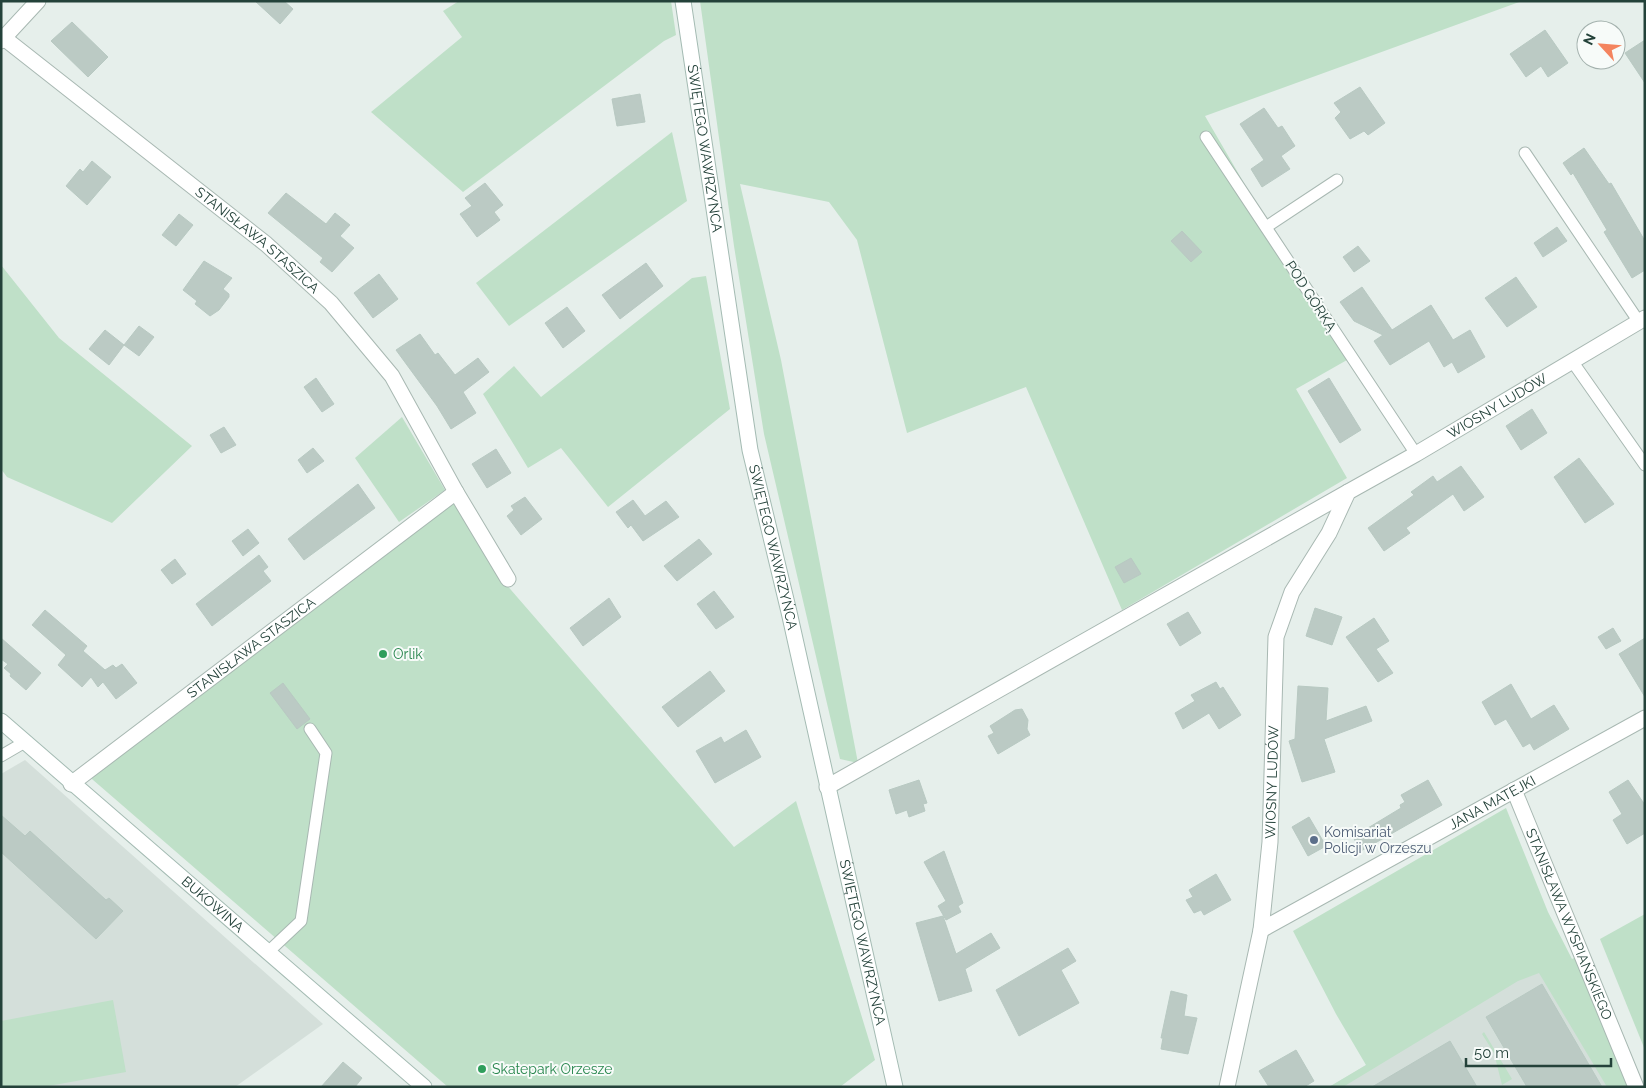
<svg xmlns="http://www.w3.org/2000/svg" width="1646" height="1088" viewBox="0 0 1646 1088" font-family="Raleway,sans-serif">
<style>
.built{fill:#d4dfda}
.green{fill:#bfe0c8}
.building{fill:#bbcac4;stroke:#b8c9c2}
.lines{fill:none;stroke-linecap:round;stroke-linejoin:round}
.lane-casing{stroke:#a8b8b2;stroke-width:13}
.street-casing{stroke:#a8b8b2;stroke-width:17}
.secondary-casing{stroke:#a4bbb3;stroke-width:17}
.lane{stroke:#fff;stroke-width:11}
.street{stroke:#fff;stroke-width:15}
.secondary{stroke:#fff;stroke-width:15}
.leisure-dot{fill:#2e9e5b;stroke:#f7fbf9;stroke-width:2}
.service-dot{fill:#5c6f8a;stroke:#f7fbf9;stroke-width:2}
.labels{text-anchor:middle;stroke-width:4;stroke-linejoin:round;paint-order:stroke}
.street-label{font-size:14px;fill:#24423a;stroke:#f7fbf9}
.leisure-label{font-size:14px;fill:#27864d;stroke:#f7fbf9;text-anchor:start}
.service-label{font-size:14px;fill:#4e5e75;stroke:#f7fbf9;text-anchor:start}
</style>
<rect width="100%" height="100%" fill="#e6efeb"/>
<g class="built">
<path d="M25,760L323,1024L235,1087H1V774Z"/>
<path d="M1559,951L1623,1087H1329Z"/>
</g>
<g class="green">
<path d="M459,1H671L676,35L664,41L463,192L371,112L462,37L443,11Z"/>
<path d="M700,1H1522L1205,116L1347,360L1296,389L1347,478L1122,610L1026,387L907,433L857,240L829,202L740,184L781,360L858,763L840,759L764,434L734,246Z"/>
<path d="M672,132L687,201L509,326L476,283Z"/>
<path d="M1,265L59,338L192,446L112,523L7,477L1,469Z"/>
<path d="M706,276L730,409L608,507L561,448L528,468L483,394L514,366L541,397L692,278Z"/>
<path d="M402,417L445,490L399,522L355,458Z"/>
<path d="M456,492L504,582L734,847L796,801L875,1060L840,1087H448L85,773Z"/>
<path d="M1506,808L1548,912L1572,959L1576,957L1632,1087H1607L1539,973L1518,981L1343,1087H1329L1366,1065L1336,1014L1293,931Z"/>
<path d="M1645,914V1050L1600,939Z"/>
<path d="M113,1000L126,1072L43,1087H1V1021Z"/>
<path d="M1484,1032L1512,1079L1502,1085L1494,1053L1482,1034Z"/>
</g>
<g class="building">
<path d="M255,1H284L293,9L280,24Z"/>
<path d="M72,22L108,57L88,77L51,41Z"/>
<path d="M1545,30L1568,63L1548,77L1541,66L1526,77L1510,54Z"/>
<path d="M1645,40V83L1625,53Z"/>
<path d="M1360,87L1385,123L1368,135L1364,131L1350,139L1335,118L1341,112L1334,103Z"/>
<path d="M640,94L645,122L617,126L612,99Z"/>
<path d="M1264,108L1278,128L1282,126L1295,146L1281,156L1290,169L1262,187L1251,169L1264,160L1240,124Z"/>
<path d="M1584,148L1609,184L1611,183L1645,241V270L1632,278L1604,232L1607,230L1573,173L1571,175L1563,163Z"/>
<path d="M92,161L111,177L87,205L66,186L80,169L83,172Z"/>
<path d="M485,183L503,205L494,212L500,220L477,237L460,214L472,206L465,198Z"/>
<path d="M286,193L326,224L335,213L350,225L340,236L354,248L332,272L320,262L323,258L268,213Z"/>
<path d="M179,214L193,225L176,246L162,235Z"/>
<path d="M1557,227L1567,241L1543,257L1534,243Z"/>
<path d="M1182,231L1202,252L1191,262L1171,241Z"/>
<path d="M1358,246L1370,261L1354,272L1343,257Z"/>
<path d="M204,261L232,278L223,289L229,294V297L219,310L210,316L195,304L197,301L183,290Z"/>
<path d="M646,263L663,286L620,319L602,295Z"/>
<path d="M379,274L398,299L373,318L354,293Z"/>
<path d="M1516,277L1537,307L1507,327L1485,298Z"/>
<path d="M1362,287L1392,330L1431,305L1453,340L1470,330L1485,357L1458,373L1452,362L1444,367L1429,341L1390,365L1374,341L1383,335L1354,321L1340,302Z"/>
<path d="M567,307L585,331L563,348L545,323Z"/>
<path d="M139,326L154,337L139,356L124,345Z"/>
<path d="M105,330L124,345L109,365L89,349Z"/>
<path d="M420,334L435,355L438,353L455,375L478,358L489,372L463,392L476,413L451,429L437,406L396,350Z"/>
<path d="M316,378L334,404L322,412L304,387Z"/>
<path d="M1329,378L1361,430L1340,443L1308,391Z"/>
<path d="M1532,409L1547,433L1521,450L1506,426Z"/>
<path d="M224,427L236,445L221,453L210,435Z"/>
<path d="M313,448L324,461L307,473L298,460Z"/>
<path d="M496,449L511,473L487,488L472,464Z"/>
<path d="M1579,458L1614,504L1585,523L1554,477Z"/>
<path d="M1461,466L1484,497L1464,511L1453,494L1406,528L1410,533L1384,551L1368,528L1414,495L1411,492L1433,476L1437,482Z"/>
<path d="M358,484L375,508L304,560L288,539Z"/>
<path d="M525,497L542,519L521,535L507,516L514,510L511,506Z"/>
<path d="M633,500L645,516L666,501L679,517L643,541L631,525L628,528L616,512Z"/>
<path d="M248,529L259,543L243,556L232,541Z"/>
<path d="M699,539L712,554L677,581L664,566Z"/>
<path d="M259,555L268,567L263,571L271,581L212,626L196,604Z"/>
<path d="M1131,558L1141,574L1124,583L1115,567Z"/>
<path d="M175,559L186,574L172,584L161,570Z"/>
<path d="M714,591L734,617L716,629L697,604Z"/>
<path d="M609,598L621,617L583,646L570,628Z"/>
<path d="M1315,608L1342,617L1332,645L1306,636Z"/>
<path d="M45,610L87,646L83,651L105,670L113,665L116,668L122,664L137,683L116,699L103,682L98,687L91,677L82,687L58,665L66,655L32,625Z"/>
<path d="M1188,612L1201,633L1180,646L1167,624Z"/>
<path d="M1374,618L1389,641L1376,649L1393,673L1378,682L1346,637Z"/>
<path d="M1613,628L1621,641L1606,649L1598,637Z"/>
<path d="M1,638L41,673L26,690L10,676L11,674L4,668L8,664L1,659Z"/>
<path d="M1645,638V697L1619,654Z"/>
<path d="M710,671L725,691L678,727L662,707Z"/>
<path d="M1216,682L1220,689L1223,687L1241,715L1219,729L1209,713L1183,729L1175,713L1195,701L1191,695Z"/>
<path d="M283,683L310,719L297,729L270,693Z"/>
<path d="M1511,684L1531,719L1554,705L1569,729L1534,750L1530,743L1523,747L1506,719L1495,725L1482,702Z"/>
<path d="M1298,686L1328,688L1326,721L1366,706L1372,721L1324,739L1335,772L1302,782L1289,741L1295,739Z"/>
<path d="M1022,709L1028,720L1027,729L1030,735L998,754L988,736L994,733L990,726L1015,710Z"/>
<path d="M746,730L761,757L715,783L696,751L721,737L724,743Z"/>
<path d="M919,780L927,803L923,804L925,811L909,817L907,810L896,814L889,790Z"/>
<path d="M1428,780L1442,805L1361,851L1353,837L1401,808L1400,805L1405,802L1401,795Z"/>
<path d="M1628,780L1645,805V833L1627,844L1613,820L1622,814L1609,792Z"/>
<path d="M1,815L25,836L30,831L106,900L109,898L123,911L96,939L1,852Z"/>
<path d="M1309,817L1326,846L1308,856L1292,827Z"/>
<path d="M944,851L963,903L958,906L961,912L946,920L938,906L946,901L924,862Z"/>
<path d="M1216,874L1231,900L1204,915L1201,910L1194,913L1186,900L1193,897L1189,890Z"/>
<path d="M943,916L956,954L991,933L1000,948L965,969L972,991L939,1001L916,923Z"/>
<path d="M1068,948L1076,961L1061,970L1079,1003L1019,1036L996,990Z"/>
<path d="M1542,984L1602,1087H1527L1486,1017Z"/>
<path d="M1171,991L1187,995L1184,1016L1197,1018L1188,1054L1161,1049L1163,1038H1161Z"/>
<path d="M1450,1041L1477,1087H1372Z"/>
<path d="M1296,1050L1314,1081L1304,1087H1269L1259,1071Z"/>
<path d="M343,1062L362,1078L355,1087H321Z"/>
</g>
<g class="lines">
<defs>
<g id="lane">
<path d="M1206,137L1416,454"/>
<path d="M1525,153L1639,322"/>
<path d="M1266,227L1337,180"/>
<path d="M1572,361L1645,465"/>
<path d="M1,756L25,742"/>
<path d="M267,953L301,921L326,753L310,729"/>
</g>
<g id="street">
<path id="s1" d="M4,38L266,244L331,303L392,376L456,492L508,579"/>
<path d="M1,41L38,1"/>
<path id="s2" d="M71,784L456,492"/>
<path d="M827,787L1348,492"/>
<path id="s3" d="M1514,790L1636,1087"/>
<path id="s4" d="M1261,930L1645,718"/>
<path id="s5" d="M1227,1087L1261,930L1270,842L1276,637L1292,592L1329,533L1348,492L1416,454L1645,318"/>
</g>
<g id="secondary">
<path id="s6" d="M683,1L750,450L789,612L895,1087"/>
<path id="s7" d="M1,721L424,1087"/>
</g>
</defs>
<use href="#lane" class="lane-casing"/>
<use href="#street" class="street-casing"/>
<use href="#secondary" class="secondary-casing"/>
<use href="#lane" class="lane"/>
<use href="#street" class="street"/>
<use href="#secondary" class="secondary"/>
</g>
<g class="leisure-dot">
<circle cx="383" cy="654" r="5"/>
<circle cx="482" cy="1069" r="5"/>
</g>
<circle class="service-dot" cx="1314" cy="840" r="5"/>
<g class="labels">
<g class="street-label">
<text dy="5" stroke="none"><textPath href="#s6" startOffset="149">ŚWIĘTEGO WAWRZYŃCA</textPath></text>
<text dy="5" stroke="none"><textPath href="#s1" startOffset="324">STANISŁAWA STASZICA</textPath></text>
<text transform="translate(1311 296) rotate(57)" y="5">POD GÓRKĄ</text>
<text dy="5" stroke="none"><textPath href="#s5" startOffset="789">WIOSNY LUDÓW</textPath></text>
<text dy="5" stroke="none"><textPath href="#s6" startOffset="554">ŚWIĘTEGO WAWRZYŃCA</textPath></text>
<text dy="5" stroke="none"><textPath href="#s2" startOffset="226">STANISŁAWA STASZICA</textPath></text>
<text dy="5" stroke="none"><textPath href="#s5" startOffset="309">WIOSNY LUDÓW</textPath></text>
<text dy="5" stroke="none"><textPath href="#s4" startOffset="264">JANA MATEJKI</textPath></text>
<text dy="5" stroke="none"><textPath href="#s7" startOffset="280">BUKOWINA</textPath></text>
<text dy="5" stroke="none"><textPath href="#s3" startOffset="145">STANISŁAWA WYSPIAŃSKIEGO</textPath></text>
<text dy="5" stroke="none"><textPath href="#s6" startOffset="959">ŚWIĘTEGO WAWRZYŃCA</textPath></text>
</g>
<g class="leisure-label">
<text x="393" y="659">Orlik</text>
<text x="492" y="1074">Skatepark Orzesze</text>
</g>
<g class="service-label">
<text x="1324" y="837">Komisariat<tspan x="1324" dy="16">Policji w Orzeszu</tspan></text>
</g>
</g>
<rect width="1646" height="1088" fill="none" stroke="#24423a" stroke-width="5"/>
<g transform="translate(1601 45) rotate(296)"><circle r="24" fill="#f7fbf9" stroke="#a3b1ad"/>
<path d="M0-4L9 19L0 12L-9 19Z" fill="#f4845f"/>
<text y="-8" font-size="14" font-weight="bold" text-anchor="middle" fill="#24423a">N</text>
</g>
<path d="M1466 1058v8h145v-8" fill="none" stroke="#24423a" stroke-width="2.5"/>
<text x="1474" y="1058" font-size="15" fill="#24423a" stroke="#f7fbf9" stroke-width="4" paint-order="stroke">50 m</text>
</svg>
